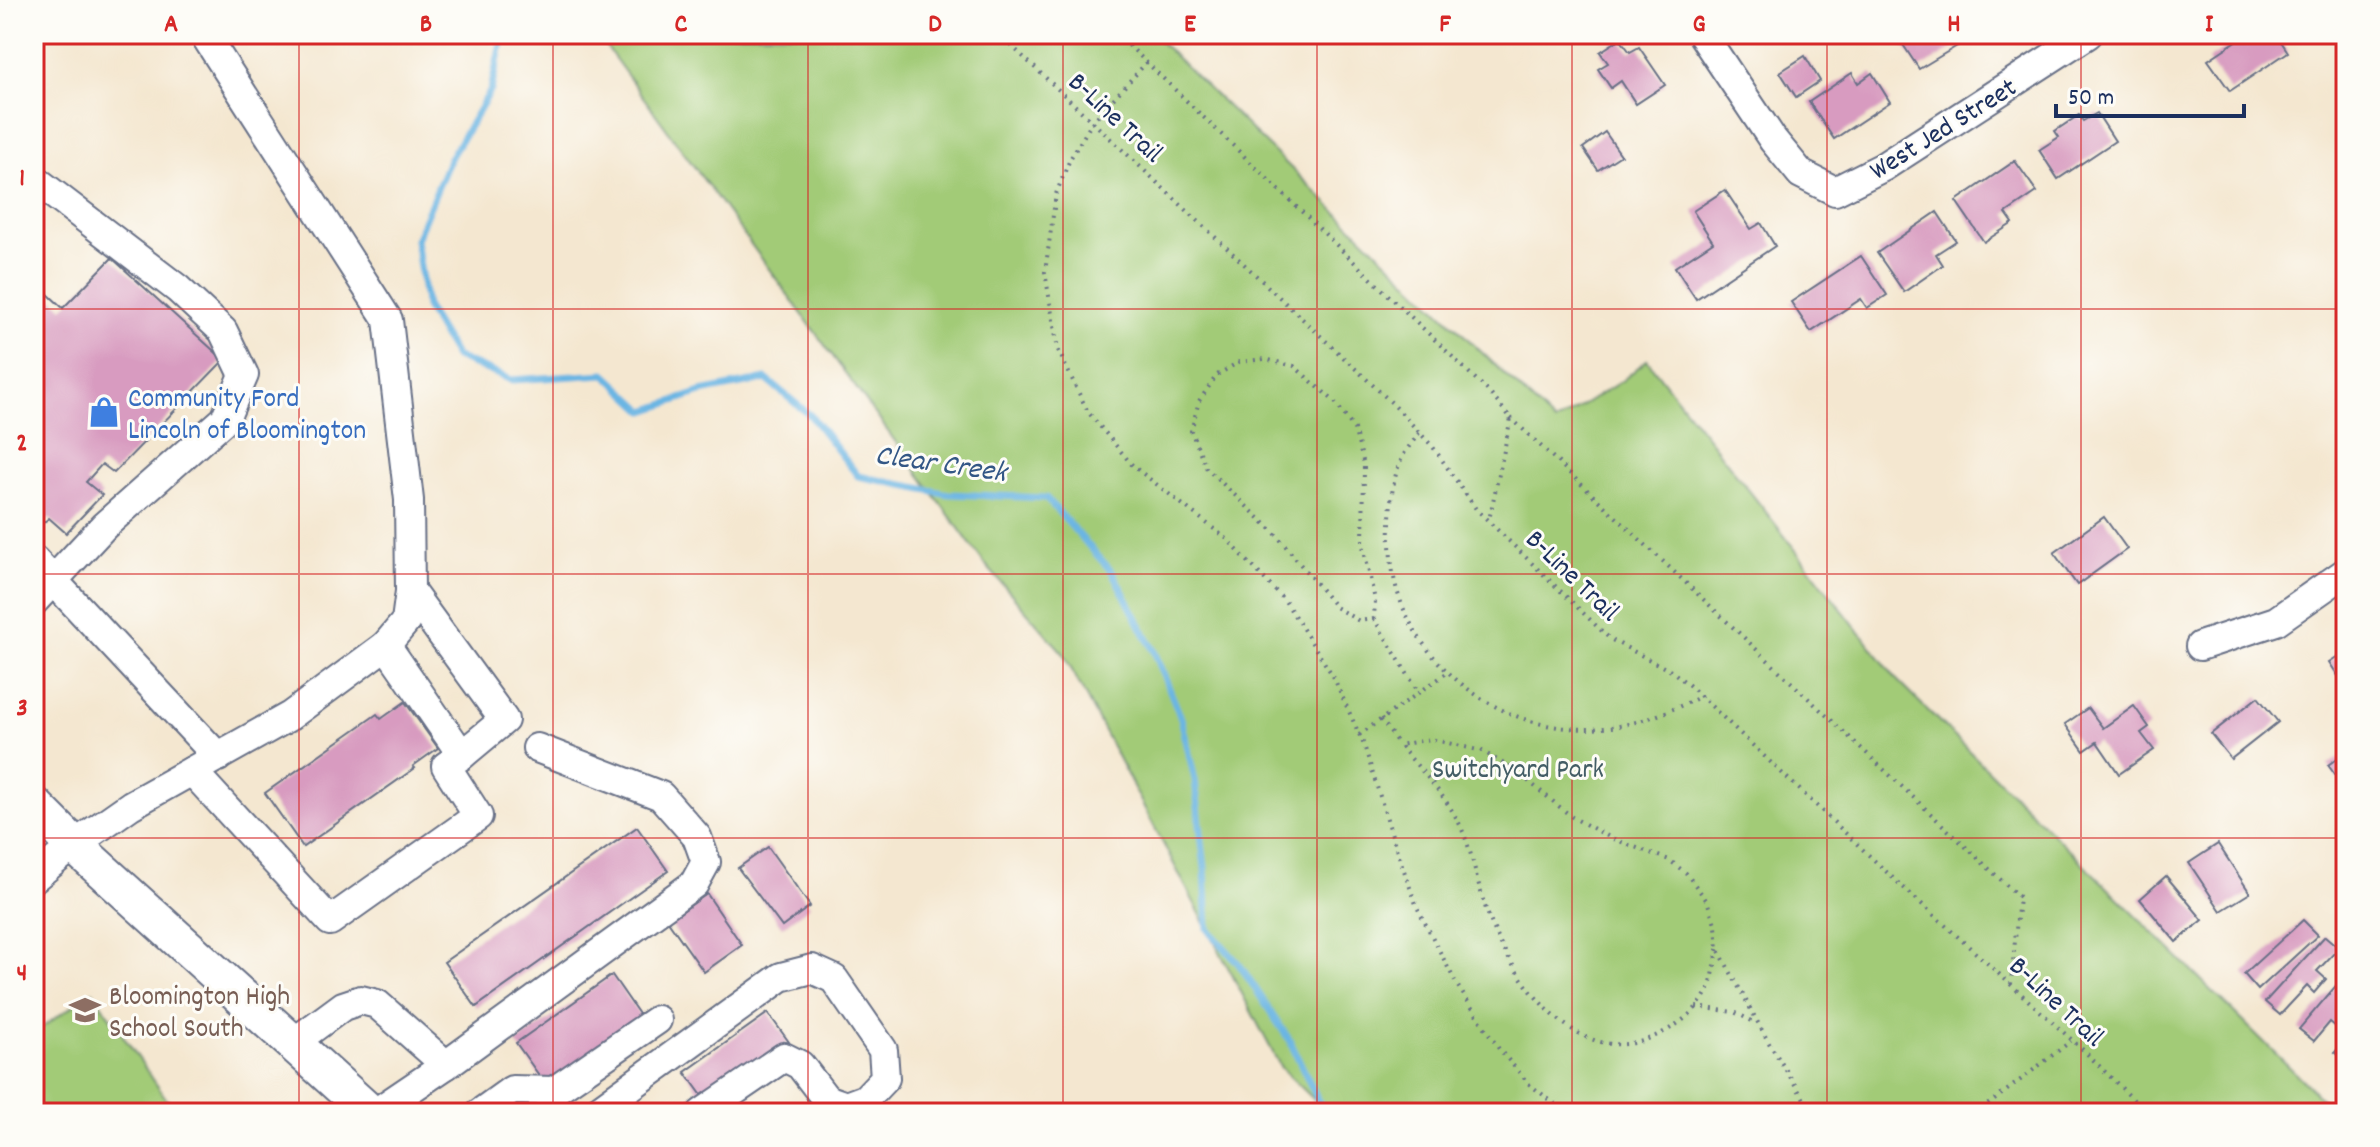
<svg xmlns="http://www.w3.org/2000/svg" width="2380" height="1147" viewBox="0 0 2380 1147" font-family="Dekko,sans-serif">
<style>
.green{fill:#a2cb77;stroke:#5e7d6a;stroke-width:2}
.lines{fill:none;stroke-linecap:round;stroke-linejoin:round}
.stream{stroke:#6ab5e3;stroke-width:7}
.building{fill:#d89bc0}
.minor-casing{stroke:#676f86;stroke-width:32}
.major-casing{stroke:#676f86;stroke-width:40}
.path{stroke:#676f86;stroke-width:4;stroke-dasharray:2 6;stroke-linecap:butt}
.minor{stroke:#fff;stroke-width:28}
.major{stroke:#fff;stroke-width:36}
.grid{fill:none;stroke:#d62828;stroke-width:2;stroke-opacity:0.55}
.labels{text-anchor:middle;stroke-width:6;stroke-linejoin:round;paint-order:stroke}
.street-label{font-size:28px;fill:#1b2f5e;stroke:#fdfcf7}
.shop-label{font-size:28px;fill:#366cbe;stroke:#fdfcf7;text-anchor:start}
.park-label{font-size:28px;fill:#445e66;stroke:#fdfcf7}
.education-label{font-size:28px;fill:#785e54;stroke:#fdfcf7;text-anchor:start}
.water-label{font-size:30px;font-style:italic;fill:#335786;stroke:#fdfcf7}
.neatline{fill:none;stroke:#d62828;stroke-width:3}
.grid-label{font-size:26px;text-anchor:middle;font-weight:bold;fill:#d62828}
</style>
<rect width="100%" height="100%" fill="#fdfcf7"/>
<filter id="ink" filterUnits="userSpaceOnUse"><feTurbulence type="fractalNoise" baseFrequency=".0125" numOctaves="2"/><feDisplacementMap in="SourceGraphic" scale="16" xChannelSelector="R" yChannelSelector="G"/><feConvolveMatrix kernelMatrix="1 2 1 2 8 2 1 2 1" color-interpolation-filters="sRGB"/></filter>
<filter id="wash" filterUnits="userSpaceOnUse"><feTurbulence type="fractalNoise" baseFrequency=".006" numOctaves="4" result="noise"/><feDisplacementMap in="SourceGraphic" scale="32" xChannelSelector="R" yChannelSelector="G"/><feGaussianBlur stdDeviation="1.8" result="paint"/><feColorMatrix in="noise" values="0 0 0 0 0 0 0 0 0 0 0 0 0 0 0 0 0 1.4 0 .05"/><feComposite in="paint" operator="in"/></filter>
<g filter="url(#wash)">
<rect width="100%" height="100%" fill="#f4e7d0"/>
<g class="green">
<path d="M597,34H1152L1555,423L1623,380L1647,360L1898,681L2336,1113H1328L1281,1068L1063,653L985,564Z"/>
<path d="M93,992L176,1113H34V1033Z"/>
</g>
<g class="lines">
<path class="stream" d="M503,34L491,90L450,158L416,240L426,307L456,357L511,380L605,374L645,411L701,392L766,379L811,416L858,476L949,494L1046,498L1113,573L1154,651L1181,718L1195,780L1205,868L1208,929L1239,964L1290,1041L1324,1113"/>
</g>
<g id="blocks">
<g class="building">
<path d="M1896,34H1970L1972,37L1919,69Z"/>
<path d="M2247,34H2276L2288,52L2230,91L2208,60Z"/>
<path d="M1620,39L1630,52L1639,47L1665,85L1636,104L1621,81L1611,88L1598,69L1608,63L1600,52Z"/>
<path d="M1805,56L1820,81L1796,97L1780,72Z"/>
<path d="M1852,73L1858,83L1872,73L1890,102L1834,139L1809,102Z"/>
<path d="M2097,113L2115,141L2058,179L2039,150L2059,137L2055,131L2079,115L2083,121Z"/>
<path d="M1605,132L1621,155L1598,170L1583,148Z"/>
<path d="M2015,161L2037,192L2006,213L2013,223L1984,242L1956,201Z"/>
<path d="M1725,190L1751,229L1761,223L1775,246L1696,299L1675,267L1713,242L1693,211Z"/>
<path d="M1937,212L1956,241L1936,254L1943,265L1904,292L1877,253Z"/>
<path d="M1861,256L1887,295L1867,308L1861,299L1811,332L1791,302Z"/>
<path d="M112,258L224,360L114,473L102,464L86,482L102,495L66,533L49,518L43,523L34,515V281L63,308Z"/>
<path d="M2104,517L2127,549L2077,585L2054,553Z"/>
<path d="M2346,651V688L2329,662Z"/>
<path d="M2258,697L2278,722L2231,759L2211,734Z"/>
<path d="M405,702L438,748L413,766L415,768L303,847L265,793L377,714L381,719Z"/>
<path d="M2134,706L2149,727L2141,733L2154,750L2119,774L2097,742L2084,751L2065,724L2088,708L2103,728Z"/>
<path d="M2346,752V790L2328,765Z"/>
<path d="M637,827L668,871L476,1007L444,962Z"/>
<path d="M2218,844L2250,893L2221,911L2189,863Z"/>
<path d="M768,847L810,906L782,927L738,868Z"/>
<path d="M2166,876L2203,920L2176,942L2140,899Z"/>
<path d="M707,894L742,945L704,972L668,921Z"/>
<path d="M2303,920L2318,935L2258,990L2244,974Z"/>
<path d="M2325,936L2339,948L2317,971L2326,979L2314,993L2307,986L2280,1015L2265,1002Z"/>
<path d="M2346,974V1024L2341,1031L2330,1022L2314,1041L2299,1029Z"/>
<path d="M612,975L641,1017L546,1085L516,1043Z"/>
<path d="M768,1013L789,1042L706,1101L685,1072Z"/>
<path d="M2346,1039V1061L2335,1052Z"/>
</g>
</g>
</g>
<g filter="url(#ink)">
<use href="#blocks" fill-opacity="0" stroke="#676f86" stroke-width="2"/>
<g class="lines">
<defs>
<g id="minor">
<path d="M1702,34L1773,140L1801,174L1835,191L1883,167L2088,34"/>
<path d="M34,179L178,289L223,331L244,375L225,419L104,526L34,601"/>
<path d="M34,560L218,757"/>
<path d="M410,591L504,720L462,755"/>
<path d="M2200,646L2276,621L2346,572"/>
<path d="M192,771L330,921L478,816L446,766L462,755L386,645"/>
<path d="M34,878L74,845L131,805L290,716L386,645L406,621L410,591L409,500L388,320L204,34"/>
<path d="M293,1043L343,1006L361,1000L377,1004L446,1065"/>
<path d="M375,1113L446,1065L694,884L706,862L697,837L661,796L537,748"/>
<path d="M480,1113L512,1090L554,1091L657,1020"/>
<path d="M594,1113L781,977L812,969L834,979L883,1050L885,1078L865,1099L846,1106L826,1099L800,1065L784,1057L702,1113"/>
</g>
<path id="major" d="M34,805L74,845L370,1113"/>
</defs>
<use href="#minor" class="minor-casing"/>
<use href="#major" class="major-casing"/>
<g class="path">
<path d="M999,34L1393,404L1433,447L1476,509L1610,639L1673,672L1690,686L1894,879L2082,1049L2147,1113"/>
<path d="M1117,34L1486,389L1511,418L1489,520"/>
<path d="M1147,62L1093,121L1070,159L1056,194L1045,272L1058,350L1088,412L1133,466L1227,539L1285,601L1333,676L1364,745L1396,848L1417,907L1457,985L1499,1049L1529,1084L1567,1113"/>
<path d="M1511,418L2019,897L2011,984"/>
<path d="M1419,433C1414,441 1406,449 1402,458C1393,476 1390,503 1390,523C1389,545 1391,569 1397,590C1418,663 1492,722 1567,728C1617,733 1658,717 1702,696"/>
<path d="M1374,619L1359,621L1335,607L1275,533L1207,469L1191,431L1199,401L1217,375L1239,362L1265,359L1294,366L1335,402L1354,429L1364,464L1363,546L1375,600L1374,619L1419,693"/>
<path d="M1381,719L1399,745"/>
<path d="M1359,735L1448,672"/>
<path d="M1718,949C1715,962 1714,978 1708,990C1696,1014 1672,1030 1648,1039C1569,1069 1504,966 1484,903C1476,877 1472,852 1461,827C1447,797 1421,770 1399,745L1431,739L1482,751L1516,771L1572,817L1611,838L1669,860L1686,873L1707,901L1716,926L1718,949L1769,1043L1804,1099L1817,1113"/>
<path d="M1696,1007L1734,1012L1756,1023"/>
<path d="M1974,1113L1993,1101L2071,1041"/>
</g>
<use href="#minor" class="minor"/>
<use href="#major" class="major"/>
</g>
</g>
<path class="grid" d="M299,34V1113M553,34V1113M808,34V1113M1063,34V1113M1317,34V1113M1572,34V1113M1827,34V1113M2081,34V1113M34,309H2346M34,574H2346M34,838H2346"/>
<defs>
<symbol id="shop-bare" viewBox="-9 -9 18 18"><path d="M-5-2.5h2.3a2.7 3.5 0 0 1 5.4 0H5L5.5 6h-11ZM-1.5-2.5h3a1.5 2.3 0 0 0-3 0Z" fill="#3f7fe0" stroke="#fdfcf7" stroke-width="2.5" paint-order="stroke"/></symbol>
<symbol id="school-bare" viewBox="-9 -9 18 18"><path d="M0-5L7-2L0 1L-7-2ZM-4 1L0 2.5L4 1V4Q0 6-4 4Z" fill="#8d6e63" stroke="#fdfcf7" stroke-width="2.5" paint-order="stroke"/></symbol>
</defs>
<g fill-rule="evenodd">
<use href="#shop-bare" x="82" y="390" width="44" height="44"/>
<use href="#school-bare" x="63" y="988" width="44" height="44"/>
</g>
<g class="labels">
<g class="street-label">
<text transform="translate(1117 116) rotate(43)" y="10">B-Line Trail</text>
<text transform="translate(1942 127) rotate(-32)" y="10">West Jed Street</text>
<text transform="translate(1574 574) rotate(44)" y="10">B-Line Trail</text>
<text transform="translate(2058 1000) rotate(43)" y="10">B-Line Trail</text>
</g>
<g class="shop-label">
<text x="128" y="406">Community Ford<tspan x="128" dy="32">Lincoln of Bloomington</tspan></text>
</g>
<g class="park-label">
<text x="1518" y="777">Switchyard Park</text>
</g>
<g class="education-label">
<text x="109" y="1004">Bloomington High<tspan x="109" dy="32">School South</tspan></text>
</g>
<g class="water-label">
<text transform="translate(941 462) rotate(8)" y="10">Clear Creek</text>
</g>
</g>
<rect width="2380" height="1147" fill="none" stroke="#fdfcf7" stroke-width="88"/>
<path d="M2056 104v12h188v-12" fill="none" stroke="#1b2f5e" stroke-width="4"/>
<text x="2068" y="104" font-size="24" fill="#1b2f5e" stroke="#fdfcf7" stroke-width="6" paint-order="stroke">50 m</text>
<rect x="44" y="44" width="2292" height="1059" class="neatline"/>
<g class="grid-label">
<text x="171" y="31">A</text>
<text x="426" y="31">B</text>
<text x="681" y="31">C</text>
<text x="935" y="31">D</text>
<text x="1190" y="31">E</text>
<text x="1445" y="31">F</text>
<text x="1699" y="31">G</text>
<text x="1954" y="31">H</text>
<text x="2209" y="31">I</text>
<text x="22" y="185">1</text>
<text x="22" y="450">2</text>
<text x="22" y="715">3</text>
<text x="22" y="980">4</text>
</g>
</svg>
